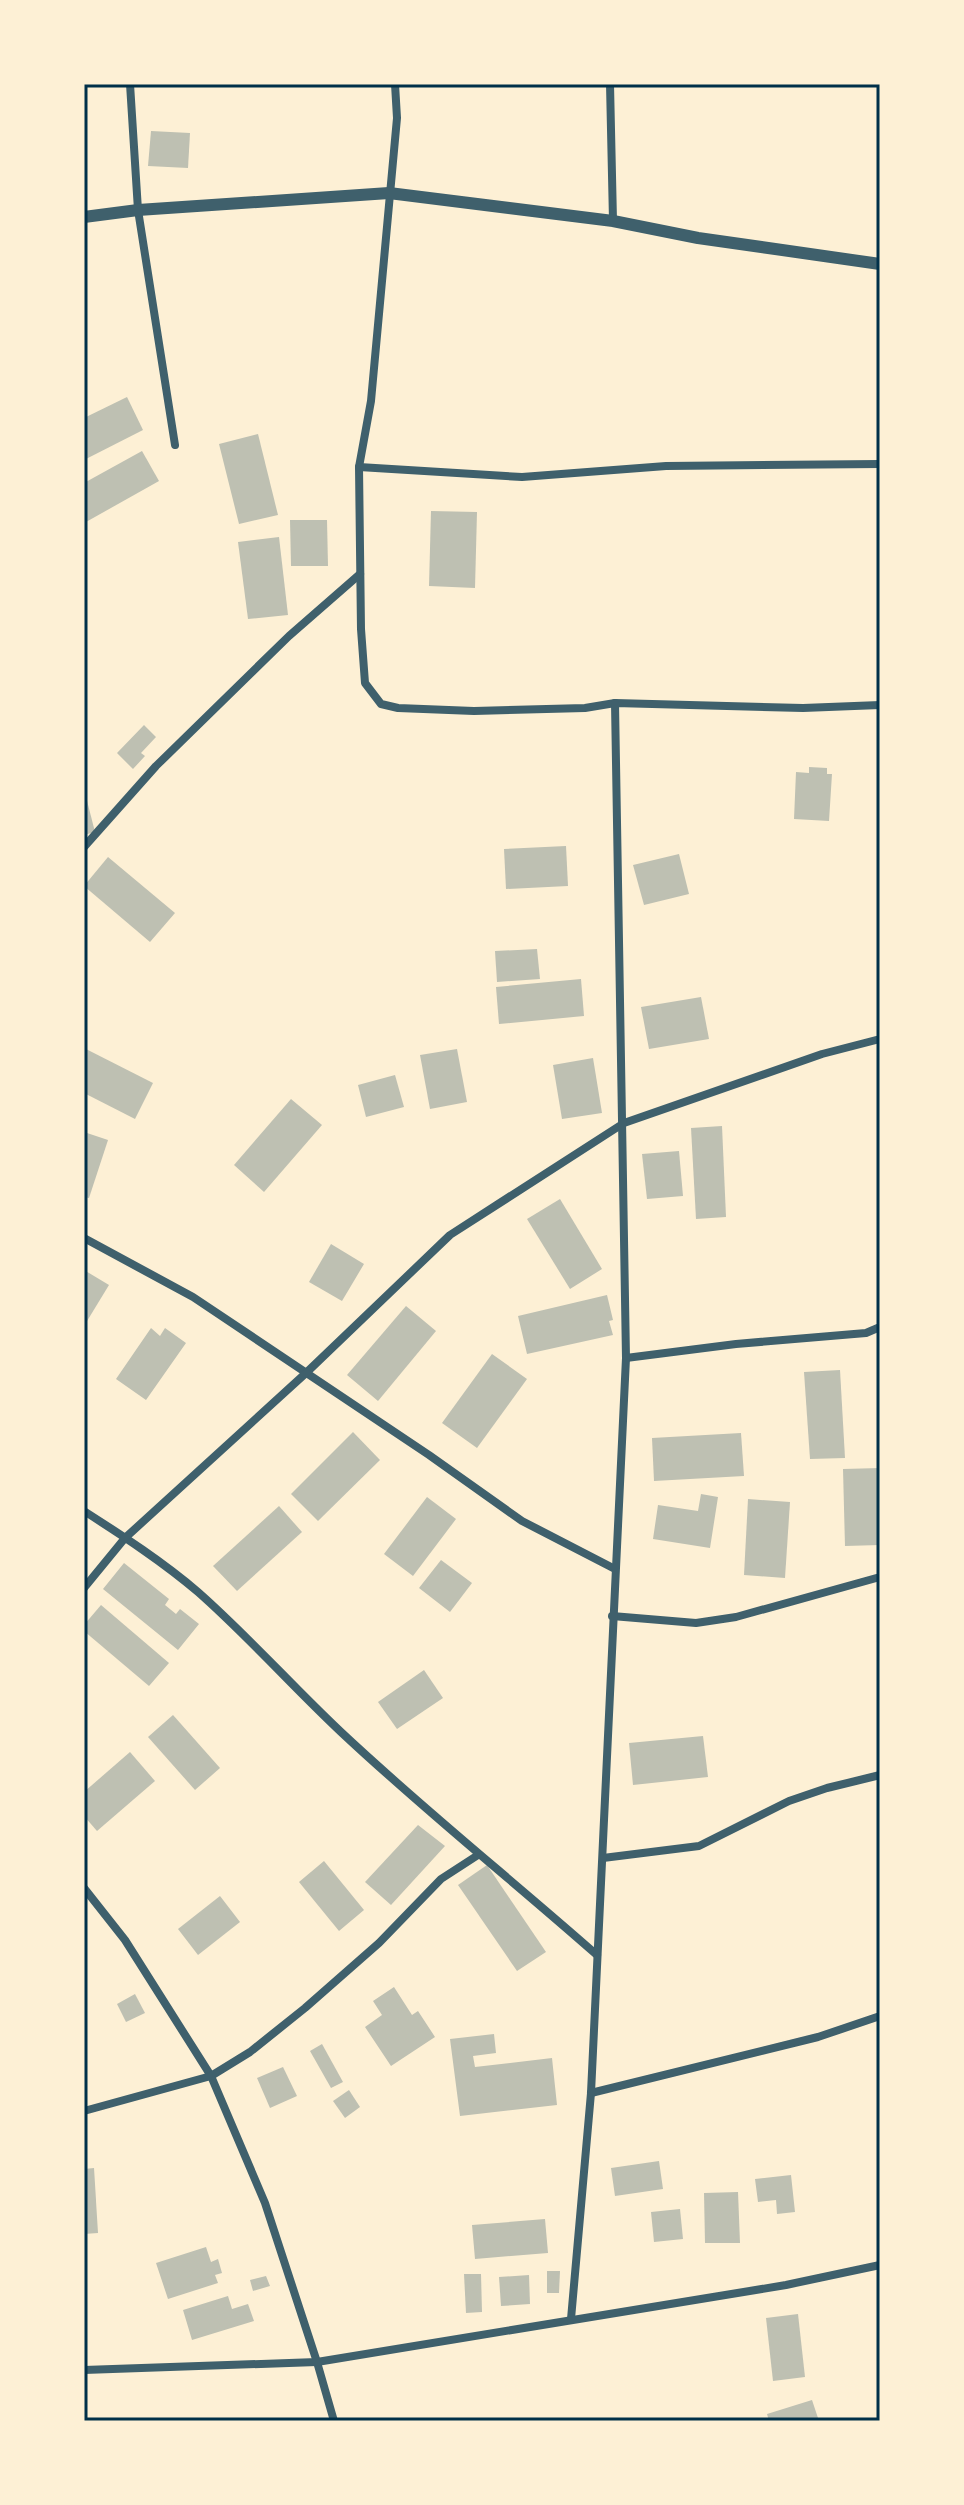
<svg xmlns="http://www.w3.org/2000/svg" width="964" height="2505" viewBox="0 0 964 2505" font-family="'Golos Text',sans-serif">
<style>
.building{fill:#bec0b2}
.lines{fill:none;stroke-linecap:round;stroke-linejoin:round}
.minor{stroke:#3f606c;stroke-width:8}
.tertiary{stroke:#3f606c;stroke-width:12}
.neatline{fill:none;stroke:#003049;stroke-width:3}
</style>
<rect width="100%" height="100%" fill="#fdf0d5"/>
<g class="building">
<path d="M151,131L190,133L188,168L148,166Z"/>
<path d="M127,397L143,430L84,460V418Z"/>
<path d="M258,434L278,515L239,524L219,444Z"/>
<path d="M142,451L159,481L86,522L84,483Z"/>
<path d="M431,511L477,512L475,588L429,586Z"/>
<path d="M290,520H327L328,566H291Z"/>
<path d="M279,537L288,615L248,619L238,542Z"/>
<path d="M144,725L156,737L141,753L145,756L133,769L117,753Z"/>
<path d="M809,767L827,768V774H832L829,821L794,819L796,772L809,773Z"/>
<path d="M84,789L95,832L84,835Z"/>
<path d="M566,846L568,886L506,889L504,849Z"/>
<path d="M679,854L689,894L644,905L633,865Z"/>
<path d="M108,857L175,913L150,942L84,886Z"/>
<path d="M537,949L540,979L497,982L495,951Z"/>
<path d="M581,979L584,1016L499,1024L496,987Z"/>
<path d="M701,997L709,1039L649,1049L641,1007Z"/>
<path d="M84,1048L153,1083L135,1119L84,1093Z"/>
<path d="M457,1049L467,1102L430,1109L420,1055Z"/>
<path d="M593,1058L602,1113L562,1119L553,1065Z"/>
<path d="M395,1075L404,1107L366,1117L358,1085Z"/>
<path d="M291,1099L322,1125L264,1192L234,1165Z"/>
<path d="M722,1126L726,1217L696,1219L691,1128Z"/>
<path d="M84,1132L108,1140L89,1198L84,1197Z"/>
<path d="M679,1151L683,1196L647,1199L642,1154Z"/>
<path d="M560,1199L602,1269L570,1289L527,1219Z"/>
<path d="M331,1244L364,1264L342,1301L309,1282Z"/>
<path d="M84,1270L109,1285L84,1326Z"/>
<path d="M607,1295L613,1320L609,1321L613,1335L527,1354L518,1316Z"/>
<path d="M406,1306L436,1331L378,1401L347,1375Z"/>
<path d="M151,1328L160,1336L165,1328L186,1343L146,1400L116,1379Z"/>
<path d="M492,1354L527,1379L477,1448L442,1423Z"/>
<path d="M840,1370L845,1458L810,1459L804,1372Z"/>
<path d="M353,1432L380,1460L318,1521L291,1494Z"/>
<path d="M741,1433L744,1476L654,1481L652,1438Z"/>
<path d="M880,1468V1545L845,1546L843,1469Z"/>
<path d="M701,1494L718,1497L710,1548L653,1539L658,1505L698,1511Z"/>
<path d="M427,1497L456,1519L413,1576L384,1554Z"/>
<path d="M748,1499L790,1502L785,1578L744,1575Z"/>
<path d="M279,1506L302,1532L237,1591L213,1566Z"/>
<path d="M441,1560L472,1583L450,1612L419,1588Z"/>
<path d="M124,1563L169,1599L165,1605L176,1614L180,1609L199,1624L178,1650L103,1589Z"/>
<path d="M101,1605L169,1663L149,1686L84,1631V1625Z"/>
<path d="M424,1670L443,1698L397,1729L378,1702Z"/>
<path d="M173,1715L220,1768L195,1790L148,1737Z"/>
<path d="M703,1736L708,1777L633,1785L629,1743Z"/>
<path d="M130,1752L155,1781L97,1831L84,1816V1792Z"/>
<path d="M418,1825L445,1846L391,1905L365,1882Z"/>
<path d="M324,1861L364,1910L339,1931L299,1882Z"/>
<path d="M487,1865L546,1952L517,1971L458,1885Z"/>
<path d="M220,1896L240,1922L198,1955L178,1929Z"/>
<path d="M394,1987L412,2015L418,2011L435,2037L391,2066L365,2027L382,2015L373,2001Z"/>
<path d="M135,1994L145,2013L126,2022L117,2004Z"/>
<path d="M494,2034L496,2053L473,2056L475,2067L552,2058L557,2105L460,2116L450,2039Z"/>
<path d="M322,2044L343,2082L331,2088L310,2051Z"/>
<path d="M283,2067L297,2096L270,2108L257,2078Z"/>
<path d="M349,2090L360,2107L345,2118L333,2101Z"/>
<path d="M659,2161L663,2189L615,2196L611,2168Z"/>
<path d="M94,2168L98,2233L84,2234V2169Z"/>
<path d="M791,2175L795,2212L777,2214L776,2200L758,2202L755,2179Z"/>
<path d="M738,2192L740,2243H705L704,2193Z"/>
<path d="M680,2209L683,2239L654,2242L651,2212Z"/>
<path d="M545,2219L548,2253L475,2259L472,2225Z"/>
<path d="M206,2247L211,2262L218,2259L222,2273L215,2275L218,2283L168,2299L156,2263Z"/>
<path d="M547,2271H560L559,2293H547Z"/>
<path d="M464,2274H481L482,2312L466,2313Z"/>
<path d="M529,2275L530,2304L501,2306L499,2277Z"/>
<path d="M266,2276L270,2286L253,2291L250,2280Z"/>
<path d="M228,2296L232,2309L248,2304L254,2321L192,2340L183,2310Z"/>
<path d="M798,2314L805,2377L773,2381L766,2318Z"/>
<path d="M812,2400L819,2421H769L767,2414Z"/>
</g>
<g class="lines">
<g class="minor">
<path d="M130,84L138,210L175,445"/>
<path d="M395,84L397,118L371,401L359,467L361,629L365,683L381,704L398,708L474,711L585,708L615,703L803,708L880,705"/>
<path d="M610,84L613,221"/>
<path d="M359,467L522,477L666,466L880,464"/>
<path d="M84,847L156,766L289,636L360,574"/>
<path d="M84,1238L193,1297L429,1455L522,1521L615,1569"/>
<path d="M626,1358L736,1344L866,1333L880,1327"/>
<path d="M84,1511C123,1536 163,1562 198,1592C248,1636 292,1686 341,1732C424,1810 512,1880 597,1955"/>
<path d="M84,1588L125,1538L306,1373L450,1235L624,1123L822,1054L880,1039"/>
<path d="M612,1616L696,1623L736,1617L880,1577"/>
<path d="M603,1858L699,1846L789,1801L827,1788L880,1775"/>
<path d="M84,1888L125,1940L211,2076L265,2203L317,2362L334,2421"/>
<path d="M591,2093L818,2037L880,2016"/>
<path d="M84,2111L211,2076L250,2052L305,2008L379,1943L441,1879L478,1855"/>
<path d="M571,2319L591,2093L626,1358L615,703"/>
<path d="M84,2370L317,2362L786,2285L880,2265"/>
</g>
<path class="tertiary" d="M84,217L138,210L389,193L613,221L698,238L880,264"/>
</g>
<rect width="964" height="2505" fill="none" stroke="#fdf0d5" stroke-width="172"/>
<rect x="86" y="86" width="792" height="2333" class="neatline"/>
</svg>
